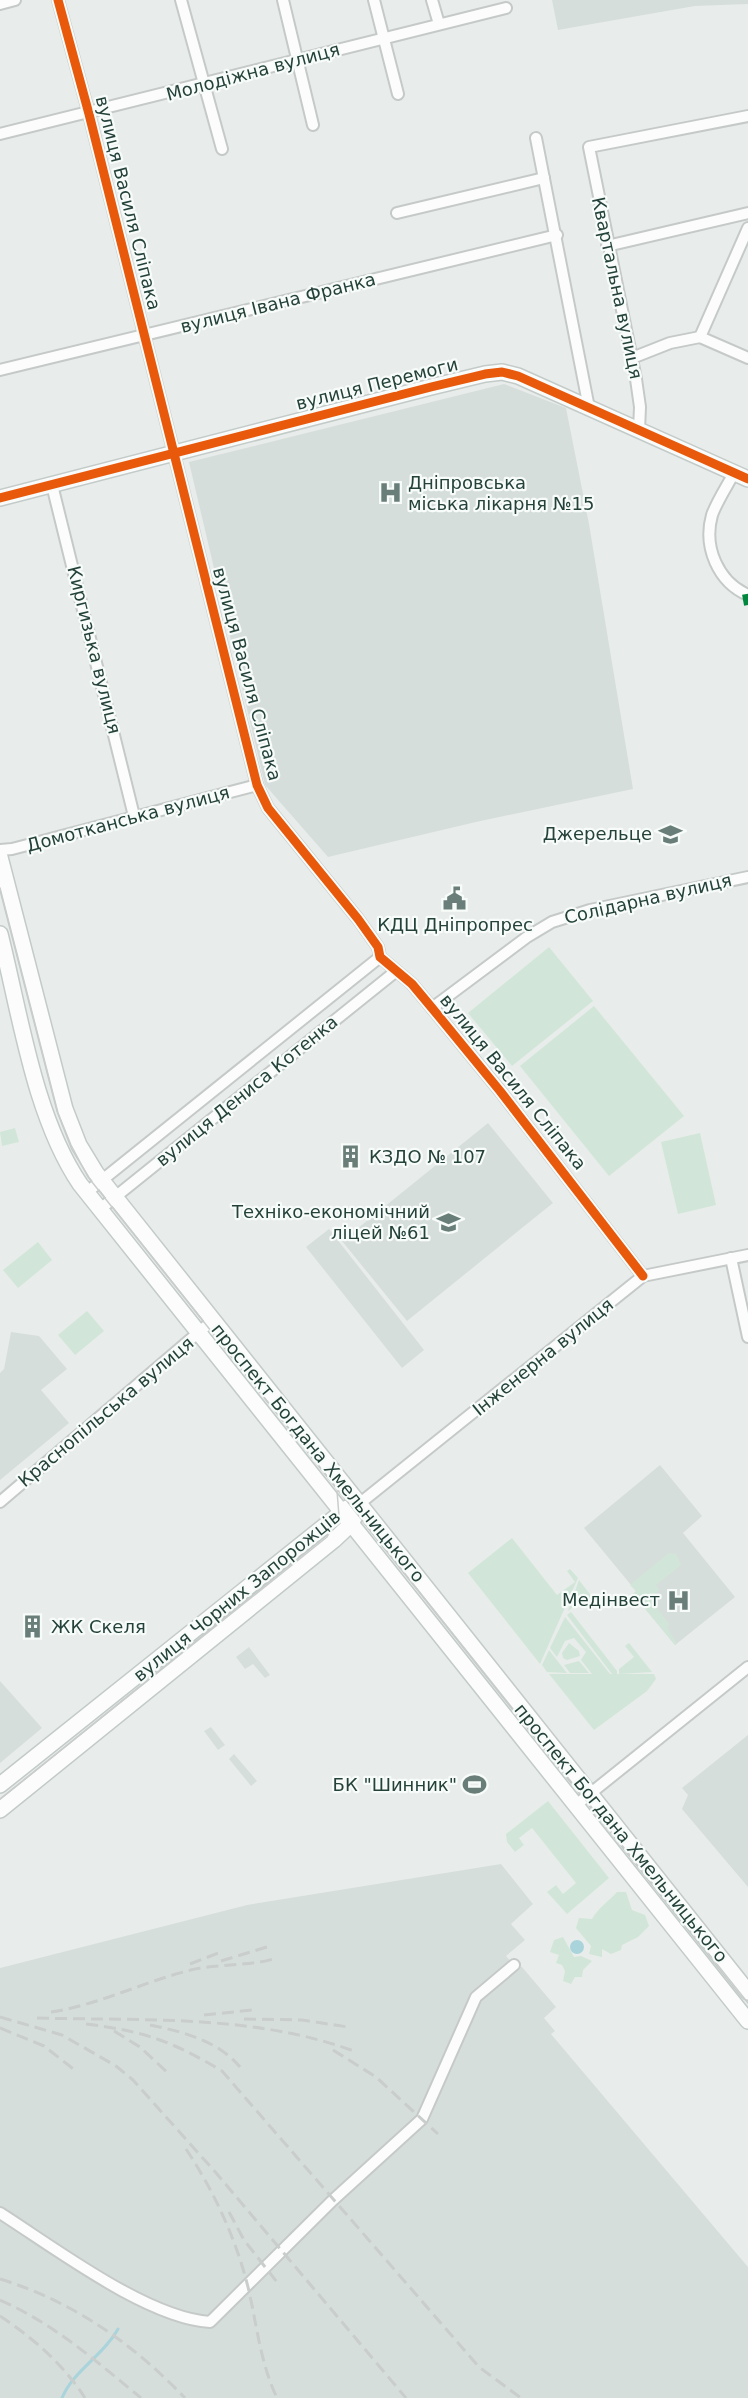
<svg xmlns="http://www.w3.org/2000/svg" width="748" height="2398" viewBox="0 0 748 2398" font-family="'DejaVu Sans',sans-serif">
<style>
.built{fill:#d6dedb}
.green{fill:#d1e6d8}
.water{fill:#a9d4db}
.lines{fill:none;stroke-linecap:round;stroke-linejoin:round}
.stream{stroke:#a9d4db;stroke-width:3}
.street-casing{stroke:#c5cac8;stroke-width:14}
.secondary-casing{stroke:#c3cbc8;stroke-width:18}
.street{stroke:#fcfcfc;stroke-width:10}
.secondary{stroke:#fcfcfc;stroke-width:15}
.tram{stroke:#c9cdcc;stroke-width:1.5}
.rail{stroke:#c9cdcc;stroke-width:3;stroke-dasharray:12 6;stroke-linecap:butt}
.quiet{stroke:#00873e;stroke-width:8;stroke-dasharray:15 8;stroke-linecap:butt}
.cycleway-casing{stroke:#f7fbf9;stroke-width:13}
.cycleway{stroke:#e8590c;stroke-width:9}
.labels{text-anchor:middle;stroke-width:4.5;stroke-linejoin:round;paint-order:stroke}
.street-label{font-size:18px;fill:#24423a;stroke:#f7fbf9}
.poi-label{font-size:18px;fill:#24423a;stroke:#f7fbf9;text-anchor:end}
</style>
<rect width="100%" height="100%" fill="#e8edeb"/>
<g class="built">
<path d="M552,0H748V4L695,6L558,30Z"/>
<path d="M504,384L566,408L589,524L633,789L476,822L328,857L265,785L189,462Z"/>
<path d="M488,1123L553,1203L407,1321L342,1241Z"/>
<path d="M329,1229L424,1350L402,1368L306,1247Z"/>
<path d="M11,1332L39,1336L67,1369L41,1390L69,1423L0,1480V1373L4,1369Z"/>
<path d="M660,1465L702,1516L683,1533L735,1597L675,1645L633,1594L636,1591L584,1528Z"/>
<path d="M249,1647L270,1675L265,1678L253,1664L245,1669L236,1657Z"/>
<path d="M0,1681L42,1728L0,1763Z"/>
<path d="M211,1727L225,1745L218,1750L204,1731Z"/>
<path d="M748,1735V1887L682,1809L688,1795L682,1788Z"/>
<path d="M234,1754L257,1781L251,1786L229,1759Z"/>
<path d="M501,1864L533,1904L511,1924L525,1940L506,1956L514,1965L522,1967L556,2007L544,2018L555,2031L551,2034L748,2267V2398H0V1968L247,1905Z"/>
</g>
<g class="green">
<path d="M549,947L593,1001L512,1066L468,1013Z"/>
<path d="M594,1006L684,1116L609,1176L520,1066Z"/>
<path d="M15,1128L19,1142L2,1146L0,1132Z"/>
<path d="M700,1133L716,1205L678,1214L661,1142Z"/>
<path d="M38,1242L52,1260L18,1288L3,1270Z"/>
<path d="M87,1311L104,1331L75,1355L58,1335Z"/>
<path d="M512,1538L557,1595L575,1582L567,1571L570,1569L578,1578L540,1664L468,1573Z"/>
<path d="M669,1553L676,1554L681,1565L656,1585L659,1590L649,1598L669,1624L667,1627L677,1644L675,1645L633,1594L636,1591L630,1585Z"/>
<path d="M579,1580L599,1606L596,1608L586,1597L568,1611Z"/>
<path d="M571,1612L617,1671V1674H612L567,1615Z"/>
<path d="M565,1617L610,1674H592L581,1660L586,1652L574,1638L565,1641L557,1657L550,1648Z"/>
<path d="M569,1643L579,1651L580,1656L567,1660L563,1658L562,1653Z"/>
<path d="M629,1643L652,1672L619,1674V1669L634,1657L625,1646Z"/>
<path d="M549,1650L567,1673L547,1672L542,1665Z"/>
<path d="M579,1661L589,1673H570L564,1665Z"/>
<path d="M549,1674H654L656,1679L647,1691L594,1730Z"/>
<path d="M548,1801L609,1878L567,1914L547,1892L556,1885L563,1894L576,1883L532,1828L519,1838L524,1845L515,1852L507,1842L506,1834Z"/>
<path d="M617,1892H626L632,1910L645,1915L649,1926L638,1937L622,1945L621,1950L611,1954L602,1949V1957L589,1954L591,1946L576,1928L579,1918L592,1919C599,1907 608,1902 617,1892Z"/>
<path d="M563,1937L574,1957L581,1956L592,1961L583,1970L582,1977H575L571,1984L563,1981L565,1971L562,1965L556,1963L559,1955L550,1952L554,1940Z"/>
</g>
<circle class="water" cx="577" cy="1947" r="7"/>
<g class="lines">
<path class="stream" d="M62,2398C73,2371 104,2355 118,2329"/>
<defs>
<g id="street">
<path d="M58,0L89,114L257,785L268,808L358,919L378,947L380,957L412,984L432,1008L500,1091L643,1276"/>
<path d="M181,0L222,149"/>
<path d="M283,0L313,125"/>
<path d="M374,0L398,94"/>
<path d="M432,0L439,24"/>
<path d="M0,4L15,0"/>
<path d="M0,134L506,8"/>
<path d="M536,138L589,408"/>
<path d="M397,213L544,178"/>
<path d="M607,246L748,213"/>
<path d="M700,337L748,228"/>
<path d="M632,358L670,343L700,337L748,358"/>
<path d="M0,370L557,235"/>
<path d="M639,430L640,407L636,379L589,147L748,116"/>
<path d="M734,473C727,486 717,501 712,515C703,547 718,582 748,595"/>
<path d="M52,485L134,816"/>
<path d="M0,850L12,849L257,785"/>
<path d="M432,1008L527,937L552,922L590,910L748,877"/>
<path d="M86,1193L380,957"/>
<path d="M99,1210L395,972"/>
<path d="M731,1258L748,1337"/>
<path d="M0,1502L212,1321"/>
<path d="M359,1504L643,1276L748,1255"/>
<path d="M576,1805L748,1667"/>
<path d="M0,2213C55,2248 147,2318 210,2322L333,2200L422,2119L476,1997L514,1965"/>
</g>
<g id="secondary">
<path d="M0,498L431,387L485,374L502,372L518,376L748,479"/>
<path d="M0,857L65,1109L79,1145L96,1173L748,1992"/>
<path d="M0,934C20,1013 34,1116 80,1184L748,2021"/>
<path d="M0,1785L347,1508"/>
<path d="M0,1810L334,1540L350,1525L355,1516"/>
</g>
</defs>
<use href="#street" class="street-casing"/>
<use href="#secondary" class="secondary-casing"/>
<use href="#street" class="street"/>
<use href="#secondary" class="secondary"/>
<g class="tram">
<path d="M0,888L58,1113L71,1145L88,1177L748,2003"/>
<path d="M0,1799L327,1537L339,1516L337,1491"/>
</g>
<g class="rail">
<path d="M221,1961L270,1946"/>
<path d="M190,1964L221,1952"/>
<path d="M51,2012C98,2005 141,1983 187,1971C216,1963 245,1967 273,1959"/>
<path d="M204,2015L252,2010"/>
<path d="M0,2017L62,2035L116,2066L133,2080L217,2174L406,2398"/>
<path d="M37,2018C145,2021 252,2014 354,2051"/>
<path d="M244,2019L302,2020L348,2027"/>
<path d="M86,2024C143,2031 172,2041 222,2071L479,2367L521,2398"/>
<path d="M150,2025C183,2032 217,2040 240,2067"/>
<path d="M0,2028L44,2046L76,2071"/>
<path d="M114,2031L140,2047L170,2075"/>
<path d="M333,2050L376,2077L438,2134"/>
<path d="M186,2149C214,2191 236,2239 248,2287C257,2325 260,2362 277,2398"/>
<path d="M229,2212L244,2240L280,2286"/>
<path d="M0,2279C74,2302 132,2343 185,2398"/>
<path d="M0,2300C54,2324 96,2361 141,2398"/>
<path d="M0,2316C33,2338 64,2365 85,2398"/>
</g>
<path class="quiet" d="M746,594L748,605"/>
<defs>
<g id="cycleway">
<path d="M58,0L89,114L257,785L268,808L358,919L378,947L380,957L412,984L432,1008L500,1091L643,1276"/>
<path d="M0,498L431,387L485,374L502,372L518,376L748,479"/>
</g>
</defs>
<use href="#cycleway" class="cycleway-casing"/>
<use href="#cycleway" class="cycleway"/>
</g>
<defs>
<symbol id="hospital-bare" viewBox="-9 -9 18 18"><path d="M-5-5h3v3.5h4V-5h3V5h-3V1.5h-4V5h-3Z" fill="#697e78" stroke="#f7fbf9" stroke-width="2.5" paint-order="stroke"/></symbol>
<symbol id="school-bare" viewBox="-9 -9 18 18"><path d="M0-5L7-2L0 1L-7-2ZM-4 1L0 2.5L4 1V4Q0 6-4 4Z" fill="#697e78" stroke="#f7fbf9" stroke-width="2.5" paint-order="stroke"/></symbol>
<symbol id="civic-bare" viewBox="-9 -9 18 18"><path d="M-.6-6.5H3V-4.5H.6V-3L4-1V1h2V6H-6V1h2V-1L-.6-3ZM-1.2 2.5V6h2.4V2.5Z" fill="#697e78" stroke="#f7fbf9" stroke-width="2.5" paint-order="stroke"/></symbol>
<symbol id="building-bare" viewBox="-9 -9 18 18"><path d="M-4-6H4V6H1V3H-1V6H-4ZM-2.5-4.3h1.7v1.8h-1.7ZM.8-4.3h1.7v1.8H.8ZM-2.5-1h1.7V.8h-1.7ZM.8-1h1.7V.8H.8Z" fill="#697e78" stroke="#f7fbf9" stroke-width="2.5" paint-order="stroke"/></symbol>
<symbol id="stadium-bare" viewBox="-9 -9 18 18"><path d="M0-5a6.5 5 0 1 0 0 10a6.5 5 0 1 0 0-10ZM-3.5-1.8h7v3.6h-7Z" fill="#697e78" stroke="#f7fbf9" stroke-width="2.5" paint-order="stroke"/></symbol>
</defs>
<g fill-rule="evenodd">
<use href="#hospital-bare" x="374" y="476" width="33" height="33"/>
<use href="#school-bare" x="654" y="818" width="33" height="33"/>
<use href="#civic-bare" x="438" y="882" width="33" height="33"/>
<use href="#building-bare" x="334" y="1140" width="33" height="33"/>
<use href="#school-bare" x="432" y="1206" width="33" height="33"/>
<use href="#hospital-bare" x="662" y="1584" width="33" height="33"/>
<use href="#building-bare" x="16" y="1610" width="33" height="33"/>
<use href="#stadium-bare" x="458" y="1768" width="33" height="33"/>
</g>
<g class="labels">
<g class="street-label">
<text transform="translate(253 72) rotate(-15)" y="6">Молодіжна вулиця</text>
<text transform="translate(128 203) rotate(76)" y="6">вулиця Василя Сліпака</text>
<text transform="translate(617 288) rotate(78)" y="6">Квартальна вулиця</text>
<text transform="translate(278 303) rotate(-14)" y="6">вулиця Івана Франка</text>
<text transform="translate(377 384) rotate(-14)" y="6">вулиця Перемоги</text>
<text transform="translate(94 650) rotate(76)" y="6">Киргизька вулиця</text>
<text transform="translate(247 674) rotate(75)" y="6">вулиця Василя Сліпака</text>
<text transform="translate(128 819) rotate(-15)" y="6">Домотканська вулиця</text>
<text transform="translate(648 899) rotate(-13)" y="6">Солідарна вулиця</text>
<text transform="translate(513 1082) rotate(51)" y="6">вулиця Василя Сліпака</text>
<text transform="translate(247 1091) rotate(-39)" y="6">вулиця Дениса Котенка</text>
<text transform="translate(543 1357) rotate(-39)" y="6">Інженерна вулиця</text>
<text transform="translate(106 1412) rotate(-40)" y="6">Краснопільська вулиця</text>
<text transform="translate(318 1453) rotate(51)" y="6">проспект Богдана Хмельницького</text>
<text transform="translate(237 1596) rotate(-39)" y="6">вулиця Чорних Запорожців</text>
<text transform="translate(621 1833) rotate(51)" y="6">проспект Богдана Хмельницького</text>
</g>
<g class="poi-label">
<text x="408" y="489" text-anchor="start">Дніпровська<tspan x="408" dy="21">міська лікарня №15</tspan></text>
<text x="652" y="840">Джерельце</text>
<text x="455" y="931" text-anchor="middle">КДЦ Дніпропрес</text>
<text x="369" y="1163" text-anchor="start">КЗДО № 107</text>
<text x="430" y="1218">Техніко-економічний<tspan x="430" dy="21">ліцей №61</tspan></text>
<text x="660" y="1606">Медінвест</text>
<text x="51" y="1633" text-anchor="start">ЖК Скеля</text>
<text x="457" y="1791">БК "Шинник"</text>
</g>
</g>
</svg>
